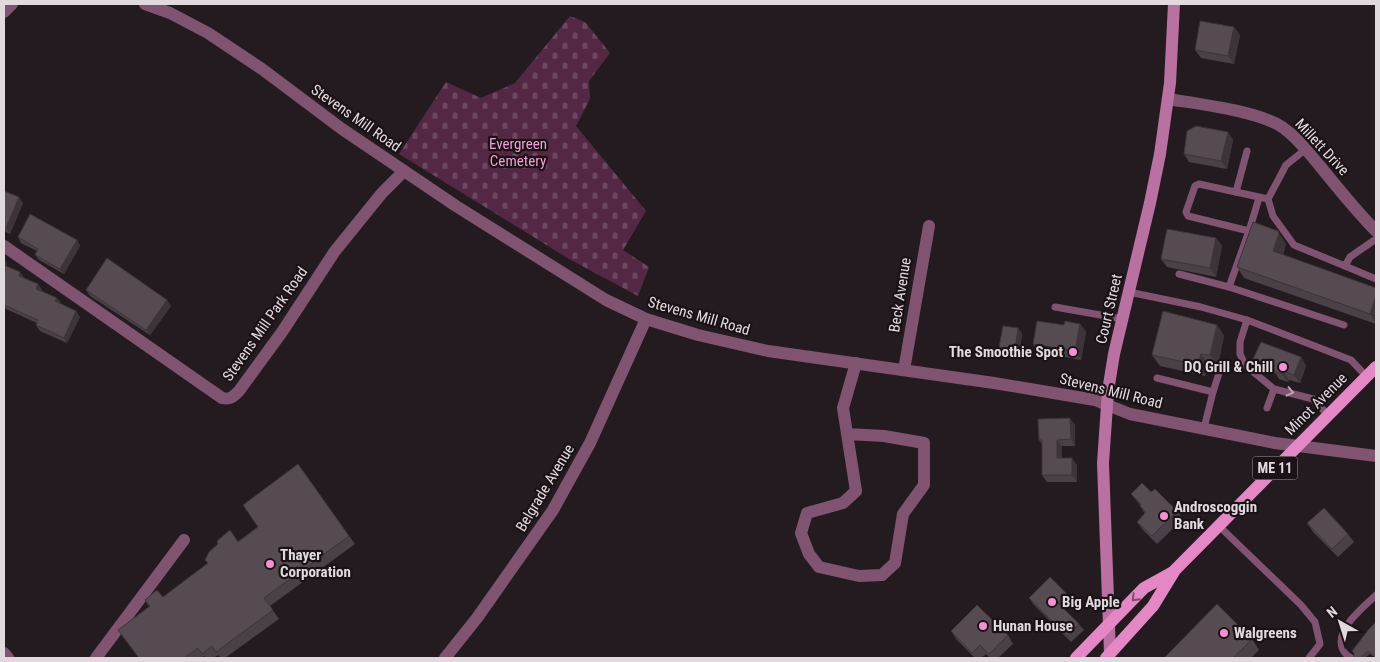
<svg xmlns="http://www.w3.org/2000/svg" width="1380" height="662" viewBox="0 0 1380 662" font-family="'Roboto Condensed',sans-serif">
<style>
.cemetery{fill:url(#cemetery-stones)}
.lines{fill:none;stroke-linecap:round;stroke-linejoin:round}
.service{stroke:#805470;stroke-width:7}
.minor{stroke:#805470;stroke-width:12}
.tertiary{stroke:#805470;stroke-width:12}
.secondary{stroke:#b871a0;stroke-width:12}
.primary{stroke:#e488c5;stroke-width:12}
.wall{fill:#4a4047}
.shaded-wall{fill:#3c3439}
.building{fill:#564b52;stroke:#3c3439}
.oneway{stroke:#baa4b1}
.oneway2{stroke:#804d6e}
.poi-dot{fill:#f491d3;stroke:#1b1217;stroke-width:2}
.labels{text-anchor:middle;stroke-width:4.5;stroke-linejoin:round;paint-order:stroke}
.shield{fill:#1b1217;stroke:#a59da2;stroke-width:1}
.shield-label{font-size:14px;font-weight:bold;fill:#e0d9dd}
.street-label{font-size:15px;fill:#e0d9dd;stroke:#1b1217}
.park-label{font-size:15px;fill:#f69cd7;stroke:#1b1217}
.poi-label{font-size:15px;font-weight:bold;fill:#e0d9dd;stroke:#1b1217;text-anchor:start}
</style>
<defs>
<pattern id="cemetery-stones" width="16" height="16" patternUnits="userSpaceOnUse" patternTransform="scale(1.25)"><rect width="16" height="16" fill="#542845"/><path d="M2 7V4a2 2 0 0 1 4 0v3zM10 15v-3a2 2 0 0 1 4 0v3z" fill="#6c475f"/></pattern>
</defs>
<rect width="100%" height="100%" fill="#241b21"/>
<path class="cemetery" d="M570,16L585,22L610,53L589,81L590,99L576,126L646,211L623,250L649,267L638,296L569,259L399,154L446,82L481,98L515,83Z"/>
<g class="lines">
<g class="service">
<path d="M1306,149L1286,165L1268,199L1273,216L1294,245L1345,266L1350,257L1376,239"/>
<path d="M1236,192L1247,151"/>
<path d="M1249,231L1259,198"/>
<path d="M1345,266L1376,279"/>
<path d="M1179,274L1229,287L1249,231L1188,216L1186,212L1195,186L1199,184L1268,199"/>
<path d="M1229,287L1344,325"/>
<path d="M1129,292L1201,307L1247,320L1351,360L1367,377"/>
<path d="M1055,307L1123,319"/>
<path d="M1247,320L1240,342V354L1245,365L1274,389L1313,399L1328,415"/>
<path d="M1157,378L1213,392L1204,428"/>
<path d="M1213,392L1220,370"/>
<path d="M1267,408L1274,389"/>
<path d="M1219,526L1301,605L1315,622L1320,644L1309,658"/>
<path d="M1351,658C1348,656 1344,653 1343,650C1333,630 1364,607 1376,595"/>
</g>
<g class="minor">
<path d="M145,4L170,13L208,33L262,69L342,129L456,206L606,300L646,319L698,335L768,351L994,383L1095,400L1130,414L1275,443L1376,456"/>
<path d="M4,12L12,4"/>
<path d="M1168,99C1198,104 1258,111 1282,127C1297,137 1308,152 1319,165C1338,188 1356,211 1376,231"/>
<path d="M4,246L222,398C230,400 233,397 239,391L282,332L335,251L382,193L404,171"/>
<path d="M904,370L929,226"/>
<path d="M847,434L884,436L924,443V485L903,514L895,563L882,575L859,576L819,567L809,554L801,533L807,513L843,503L856,491L843,408L856,363"/>
<path d="M96,658L184,540"/>
<path d="M445,658L477,618L553,510L590,443L646,319"/>
</g>
<path class="tertiary" d="M4,653L8,658"/>
<path class="secondary" d="M1110,653L1103,463L1108,391L1114,354L1150,203L1160,154L1170,83L1174,4"/>
<g class="primary">
<path d="M1076,658L1144,588L1173,572"/>
<path d="M1106,658L1153,606L1175,570L1376,367"/>
</g>
</g>
<g class="wall">
<path d="M1240,35L1234,64L1201,58L1195,50Z"/>
<path d="M1228,132L1233,140L1227,169L1189,162L1184,154Z"/>
<path d="M4,191L23,203L10,234L4,231Z"/>
<path d="M18,237L77,240L80,246L64,274L39,260L35,255L37,251L21,243Z"/>
<path d="M1216,238L1222,246L1216,277L1167,267L1161,259Z"/>
<path d="M1286,244L1283,255L1376,288V324L1244,278L1237,267Z"/>
<path d="M4,258L7,264L6,266L20,272L24,278L38,284L42,290V291L57,298L61,303L60,304L76,311L80,317L67,343L40,331L36,325L37,323L4,308Z"/>
<path d="M86,290L167,300L171,306L150,335L90,296Z"/>
<path d="M1080,324L1086,332L1081,360L1038,352L1033,344L1064,325Z"/>
<path d="M1217,325L1224,336L1218,365H1209L1205,376L1160,366L1152,355Z"/>
<path d="M1018,328L1022,334L1019,355L1003,353L999,347Z"/>
<path d="M1301,357L1306,366L1300,383L1289,380L1288,382L1279,379L1276,374L1259,367L1253,359Z"/>
<path d="M1075,425V446H1062V458L1077,465V482H1047L1042,475V445L1039,440Z"/>
<path d="M298,464L355,544L270,606L279,619L225,658H221L218,655L213,658H205L204,656L201,658H139L149,607L145,600L163,597L208,564L218,544L238,541L258,527Z"/>
<path d="M1151,492L1177,511L1183,519L1157,544L1143,530L1137,522L1145,514L1140,506V505L1131,494Z"/>
<path d="M1307,523L1348,534L1354,542L1338,557L1313,532Z"/>
<path d="M1067,594L1071,600L1063,608L1079,624L1084,630L1071,642L1033,604L1029,598Z"/>
<path d="M1369,629L1376,658H1375L1370,654L1365,658H1354V653Z"/>
<path d="M951,631L1008,635L1013,644L998,658H990L986,654L981,658H975L956,639Z"/>
<path d="M1252,639L1259,650L1251,658H1163Z"/>
</g>
<g class="shaded-wall">
<path d="M1234,27L1240,35L1234,64L1228,56Z"/>
<path d="M1228,132L1233,140L1227,169L1221,161Z"/>
<path d="M19,197L23,203L10,234L6,228Z"/>
<path d="M1279,233L1286,244L1280,262L1273,251Z"/>
<path d="M1216,238L1222,246L1216,277L1210,268Z"/>
<path d="M77,240L80,246L64,274L60,269Z"/>
<path d="M4,258L7,264L5,270L4,268Z"/>
<path d="M20,272L24,278L19,276Z"/>
<path d="M38,284L42,290L40,294L36,289Z"/>
<path d="M1376,295V323L1370,314Z"/>
<path d="M57,298L61,303L59,307L55,301Z"/>
<path d="M167,300L171,306L150,335L146,330Z"/>
<path d="M76,311L80,317L67,343L64,338Z"/>
<path d="M1080,324L1086,332L1081,360L1075,351Z"/>
<path d="M1217,325L1224,336L1218,365L1210,355Z"/>
<path d="M1018,328L1022,334L1019,355L1015,350Z"/>
<path d="M1201,354L1209,365L1205,376L1198,365Z"/>
<path d="M1301,357L1306,366L1300,383L1294,375Z"/>
<path d="M1283,371L1289,380L1288,382L1282,374Z"/>
<path d="M1070,418L1075,425V446L1071,439Z"/>
<path d="M1057,440L1062,446V465L1057,458Z"/>
<path d="M1072,458L1077,465V482L1072,475Z"/>
</g>
<g class="building">
<path d="M1200,21L1234,27L1228,56L1195,50Z"/>
<path d="M1196,126L1228,132L1221,161L1184,154L1187,131Z"/>
<path d="M4,191L19,197L6,228L4,227Z"/>
<path d="M30,214L77,240L60,269L35,255L38,249L18,237Z"/>
<path d="M1253,222L1278,231L1279,233L1273,251L1376,288V295L1370,314L1237,267Z"/>
<path d="M1167,229L1216,238L1210,268L1161,259Z"/>
<path d="M107,258L167,300L146,330L86,290Z"/>
<path d="M4,265L20,272L19,276L38,284L36,289L57,298L55,301L76,311L64,338L36,325L38,320L4,305Z"/>
<path d="M1163,311L1217,325L1210,355L1201,354L1198,365L1152,355Z"/>
<path d="M1037,321L1064,325L1065,321L1080,324L1075,351L1033,344Z"/>
<path d="M1003,326L1018,328L1015,350L999,347Z"/>
<path d="M1261,342L1301,357L1294,375L1283,371L1282,374L1274,371V368L1253,359Z"/>
<path d="M1070,418L1071,439L1057,440V458H1072V475H1042V440H1039L1038,419Z"/>
<path d="M298,464L349,536L264,598L273,610L216,652L212,646L202,654L198,648L184,658H139L118,630L150,606L145,600L157,590L163,597L208,563L205,560L209,552L218,544L217,541L230,530L238,542L258,527L243,505Z"/>
<path d="M1142,483L1151,492L1155,489L1177,511L1152,536L1137,522L1146,512L1140,506L1141,504L1131,494Z"/>
<path d="M1324,508L1348,534L1332,549L1307,523Z"/>
<path d="M1050,577L1067,594L1058,603L1079,624L1067,636L1029,598Z"/>
<path d="M1217,604L1252,639L1233,658H1164Z"/>
<path d="M977,605L1008,635L989,654L980,645L972,653L951,631Z"/>
<path d="M1376,622V658L1368,651L1360,658H1354V653L1352,651L1369,629Z"/>
</g>
<defs><path id="oneway-chevron" d="M-2-3.5L2.5 0L-2 3.5" fill="none" stroke-width="1.6" stroke-linecap="round" stroke-linejoin="round" transform="scale(1.25)"/></defs>
<use class="oneway" href="#oneway-chevron" transform="translate(1290 392) rotate(13)"/>
<use class="oneway2" href="#oneway-chevron" transform="translate(1135 598) rotate(134)"/>
<g class="poi-dot">
<circle cx="1073" cy="352" r="5"/>
<circle cx="1283" cy="367" r="5"/>
<circle cx="1164" cy="516" r="5"/>
<circle cx="270" cy="564" r="5"/>
<circle cx="1052" cy="602" r="5"/>
<circle cx="983" cy="626" r="5"/>
<circle cx="1224" cy="633" r="5"/>
</g>
<g class="labels">
<rect class="shield" x="1252.5" y="456.5" width="45" height="23" rx="4"/>
<g class="shield-label">
<text x="1275" y="473">ME 11</text>
</g>
<g class="street-label">
<text transform="translate(356 118) rotate(35)" y="5">Stevens Mill Road</text>
<text transform="translate(1322 147) rotate(47)" y="5">Millett Drive</text>
<text transform="translate(900 295) rotate(-81)" y="5">Beck Avenue</text>
<text transform="translate(1109 309) rotate(-77)" y="5">Court Street</text>
<text transform="translate(699 316) rotate(16)" y="5">Stevens Mill Road</text>
<text transform="translate(265 324) rotate(-55)" y="5">Stevens Mill Park Road</text>
<text transform="translate(1111 391) rotate(14)" y="5">Stevens Mill Road</text>
<text transform="translate(1316 404) rotate(-45)" y="5">Minot Avenue</text>
<text transform="translate(545 488) rotate(-59)" y="5">Belgrade Avenue</text>
</g>
<g class="park-label">
<text x="518" y="149">Evergreen<tspan x="518" dy="17">Cemetery</tspan></text>
</g>
<g class="poi-label">
<text x="1063" y="357" text-anchor="end">The Smoothie Spot</text>
<text x="1273" y="372" text-anchor="end">DQ Grill &amp; Chill</text>
<text x="1174" y="512">Androscoggin<tspan x="1174" dy="17">Bank</tspan></text>
<text x="280" y="560">Thayer<tspan x="280" dy="17">Corporation</tspan></text>
<text x="1062" y="607">Big Apple</text>
<text x="993" y="631">Hunan House</text>
<text x="1234" y="638">Walgreens</text>
</g>
</g>
<rect width="1380" height="662" fill="none" stroke="#e0d9dd" stroke-width="10"/>
<g transform="translate(1340 622) rotate(321)" stroke="#1b1217" stroke-width="4" paint-order="stroke">
<path d="M0-4L9 19L0 12L-9 19Z" fill="#e0d9dd"/>
<text y="-8" font-size="14" font-weight="bold" text-anchor="middle" fill="#e0d9dd">N</text>
</g>
</svg>
